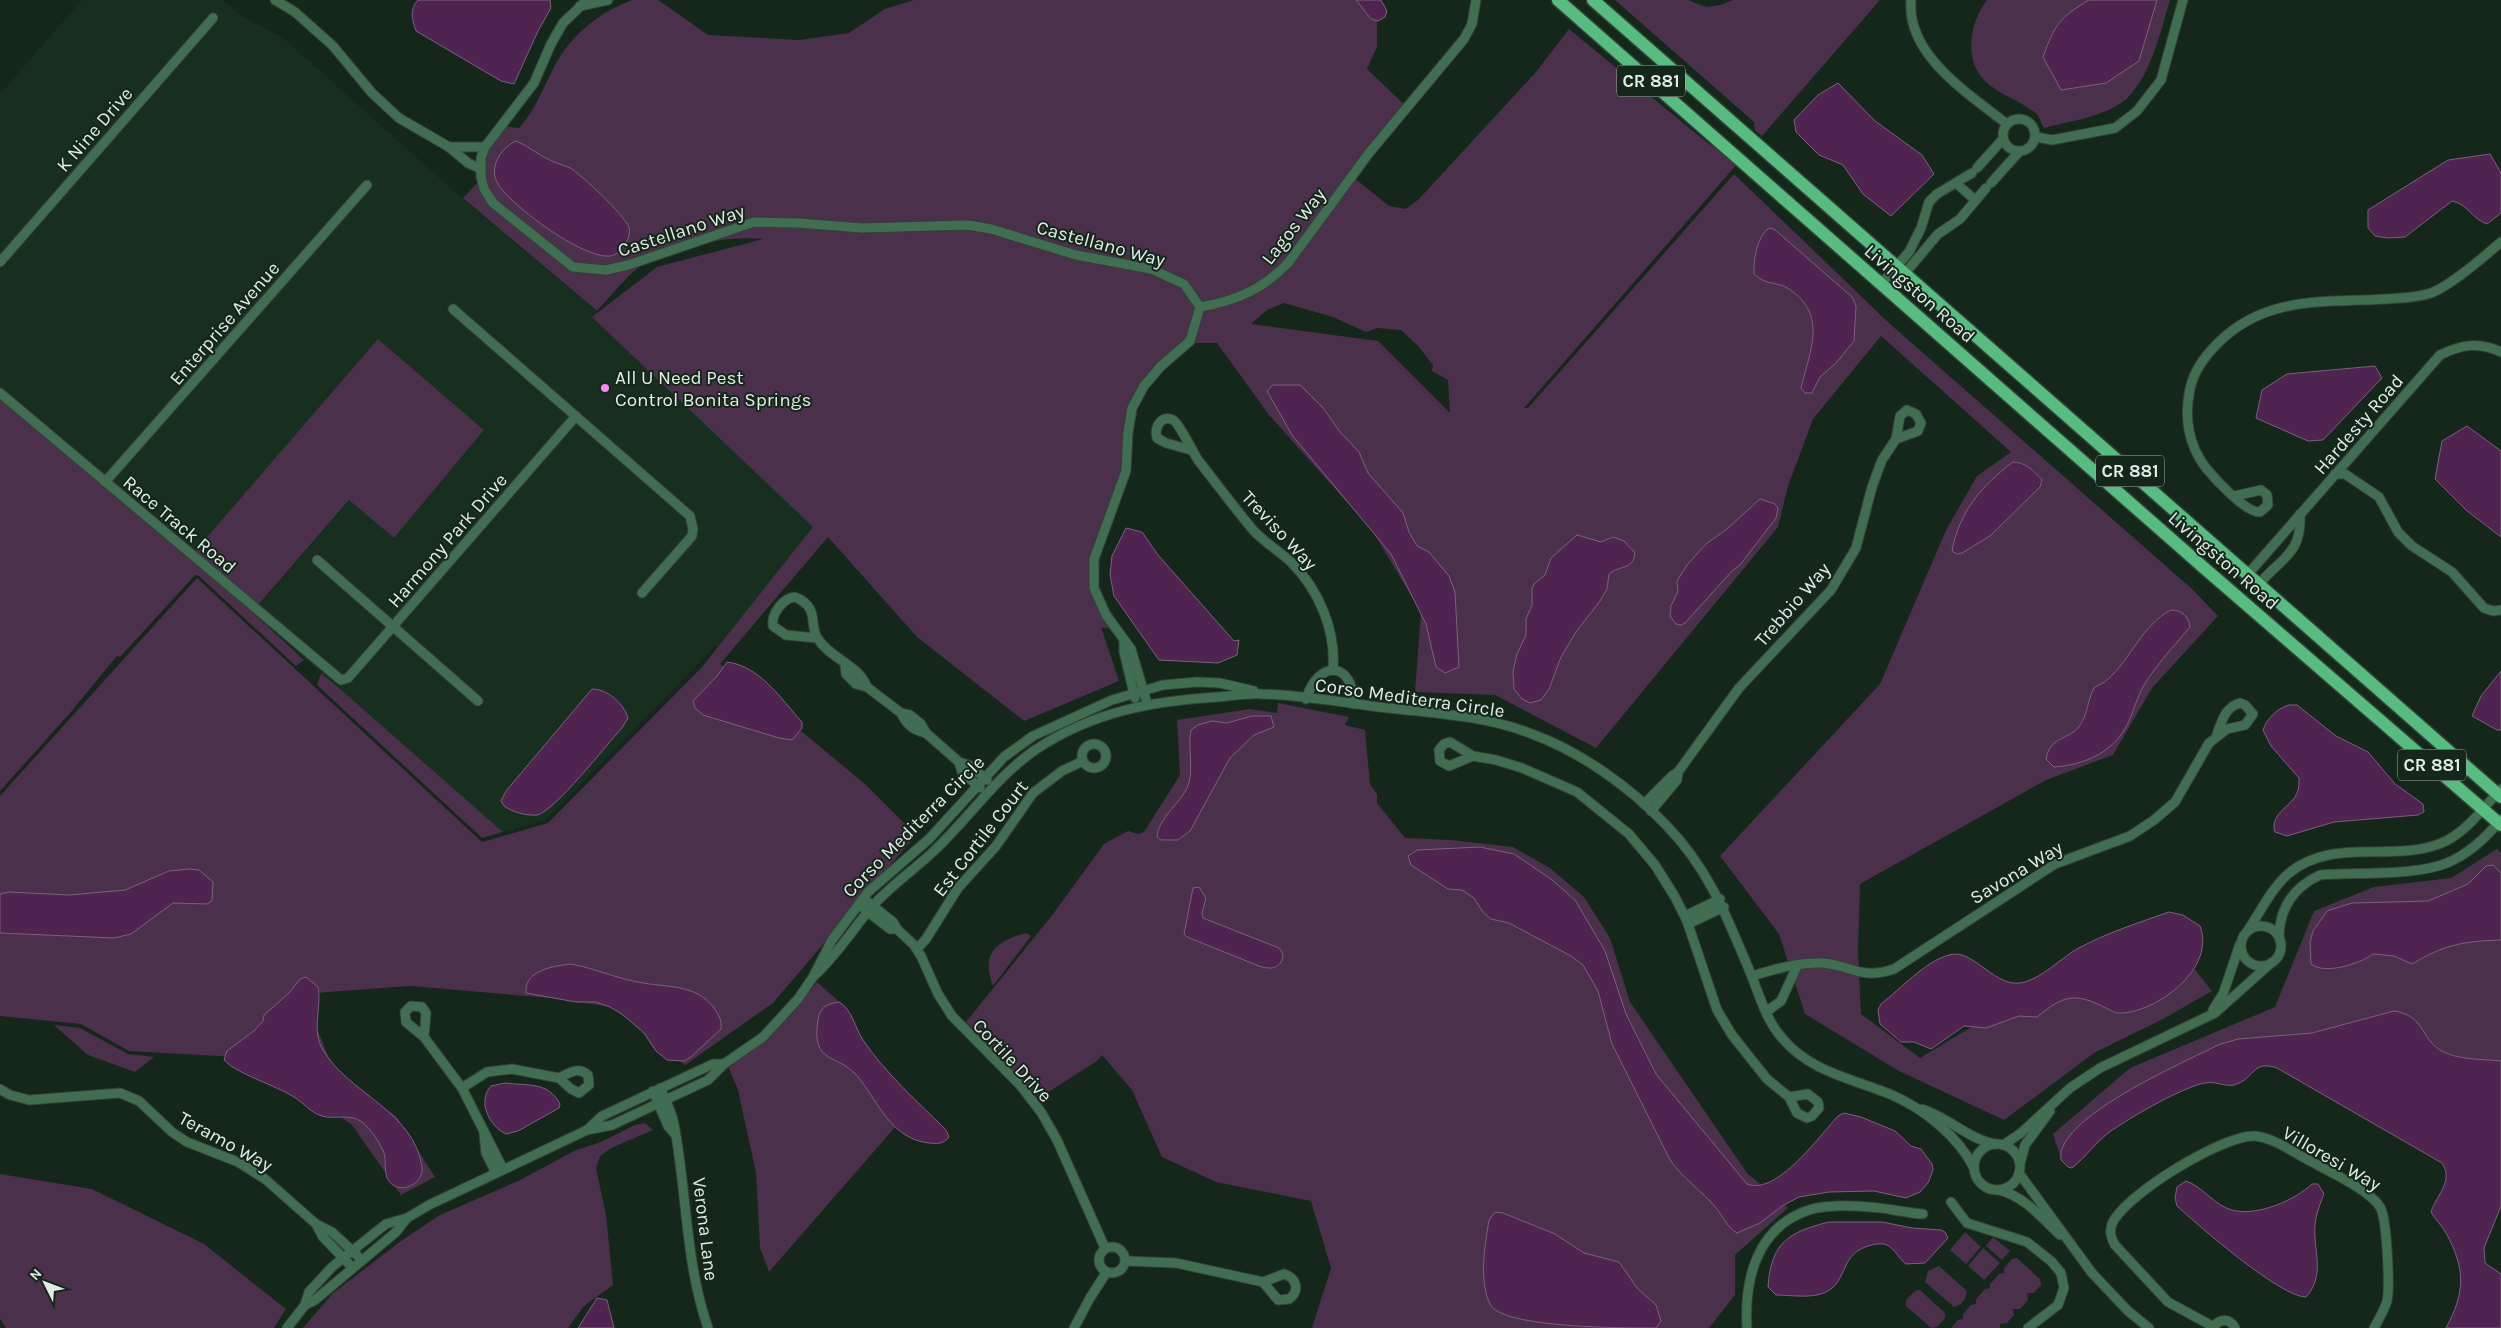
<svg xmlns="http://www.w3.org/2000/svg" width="2501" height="1328" viewBox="0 0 2501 1328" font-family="Karla,sans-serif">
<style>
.built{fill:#182f20}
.green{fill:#4a304a;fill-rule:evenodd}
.water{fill:#4f2450;stroke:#7b607d}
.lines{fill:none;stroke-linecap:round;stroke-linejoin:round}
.street-casing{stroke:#324237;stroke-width:11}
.primary-casing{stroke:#324237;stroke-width:15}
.street{stroke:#416e52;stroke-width:9}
.primary{stroke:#58bc81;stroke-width:12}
.poi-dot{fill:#f28af3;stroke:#15261b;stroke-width:2}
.labels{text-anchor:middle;stroke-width:4;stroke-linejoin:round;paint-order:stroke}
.shield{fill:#15261b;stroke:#a4b1a8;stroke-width:1}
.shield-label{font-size:18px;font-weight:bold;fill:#e2ece5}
.street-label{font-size:19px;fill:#e2ece5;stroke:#15261b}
.poi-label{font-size:19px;fill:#e2ece5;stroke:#15261b;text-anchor:start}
</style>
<rect width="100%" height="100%" fill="#15261b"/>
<path class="built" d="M82,0H223L240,15L283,38L463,199L819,499L829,514L723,648L715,646L546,820L503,832L252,613L350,500L394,538L484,430L378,339L191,557L0,393V94Z"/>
<g class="green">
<path d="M632,0H658L708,35L799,40L849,33L885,9L914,0H1356L1371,19L1377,20V47L1367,69L1410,110L1394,126L1353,177L1389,206L1406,209L1419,199L1536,72L1569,29L1710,145L1725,152L1738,163L1524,408H1528L1734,174L1890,324L2191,588L2218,616L2152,688L2113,755L2046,780L1860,884L1858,951L1861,1014L1920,1058L1973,1026L2182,953L2212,991L2163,1019L2094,1053L2004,1120L1899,1071L1805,1014L1779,934L1720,856L1880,684L1946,530L1977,476L2011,452L1881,336L1813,419L1788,486L1778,527L1596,748L1495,695L1415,692L1421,612L1372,530L1269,415L1217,343H1187L1140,395L1129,458L1097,570V588L1123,631L1101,627L1119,681L1024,721L917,637L828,537L720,664L865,784L916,835L773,1003L685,1065L619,1008L550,998L410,986L315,993L313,1018L336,1076L396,1116L435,1177L401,1195L352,1125L258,1058L129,1051L81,1024L0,1016V796L197,578L482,842L548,823L702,667L813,527L592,317L657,267L763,239C733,236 680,244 653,258C631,269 614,293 597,311L463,198L483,177L486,148L501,126L519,128C536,109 543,88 554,67C570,36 599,12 632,0ZM1284,303L1333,317L1366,332L1377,328L1401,330L1418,346L1433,365L1432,371L1448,380L1450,413L1378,341L1251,324L1267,310Z"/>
<path d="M1615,0H1688L1706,7L1720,5L1733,0H1880L1762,136L1755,130L1754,122Z"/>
<path d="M1987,0H2170C2160,33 2148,90 2115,107C2093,118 2068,122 2044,128C2041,123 2039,115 2034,112C2019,100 1999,95 1985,81C1963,60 1970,21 1987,0Z"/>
<path d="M378,339L484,430L394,538L349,500L252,612L304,660L296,666L199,576L195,575L120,657L117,656L70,713L0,791V393L190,557Z"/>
<path d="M321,673L340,689L503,832L482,838L317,685Z"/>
<path d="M1278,703L1349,717L1345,725L1365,730L1370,784L1377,794V803L1405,838L1451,840L1513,847L1550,868L1584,897L1610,938L1630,1002L1747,1173L1788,1208L1735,1255V1295L1709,1328H1312L1331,1268L1311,1201L1216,1182L1162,1157L1132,1090L1102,1055L1097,1061L1039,1098L966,1022L1053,914L1104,844L1128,831L1138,834L1144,832L1180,775L1177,720L1250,709L1277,713Z"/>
<path d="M2497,849L2501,853V1126L2349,1074L2241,1059L2147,1095L2060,1156L2053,1134L2130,1068L2275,1007L2314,911L2374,887L2451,878Z"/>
<path d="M1027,933L1031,936L993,986C980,953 997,940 1027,933Z"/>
<path d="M817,982L843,1005L865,1048L916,1103L769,1272L760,1248L756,1173L738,1090L726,1061L748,1048L790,1016Z"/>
<path d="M54,1025L80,1028L128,1054L154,1057L135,1072L88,1055Z"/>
<path d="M645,1123L653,1130L611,1148L600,1156L596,1168L606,1215L613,1285L584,1306L568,1328H303L333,1293L401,1241L440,1215L520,1180L574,1151L601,1142L635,1125Z"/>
<path d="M0,1174L92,1189L204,1244L286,1309L274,1328H6L0,1319Z"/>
<path d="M1965,1232L1981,1247L1966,1264L1950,1250Z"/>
<path d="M1993,1237L2010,1251L2002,1260L1986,1246Z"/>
<path d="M1983,1248L2000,1263L1984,1280L1968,1266Z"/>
<path d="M2017,1258L2040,1279L2041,1285L2034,1293H2027L2028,1300L2020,1309H2013L2014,1315L2007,1323L2000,1324V1328H1951L1958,1320L1963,1319V1314L1971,1305L1976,1304V1299L1985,1289L1990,1288V1284L1999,1274L2004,1273V1268L2012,1259Z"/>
<path d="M1939,1266L1967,1291C1966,1299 1962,1305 1954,1307L1925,1282L1928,1271Z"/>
<path d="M1920,1290L1945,1313V1318L1937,1327L1931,1328L1906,1306V1300L1915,1291Z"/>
</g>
<g class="water">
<path d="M418,0H550L551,8L538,31L514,84L501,81L416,31C412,19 409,10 418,0Z"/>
<path d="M1356,0H1381L1387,11L1385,17L1378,21L1371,19Z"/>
<path d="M2089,0H2157L2139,61L2106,83L2061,90L2043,57C2055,24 2059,18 2089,0Z"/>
<path d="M1838,83L1875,121L1922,155L1934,174L1891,216L1863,194L1843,165L1819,155L1796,132L1794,120L1818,95Z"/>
<path d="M516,141C529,146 539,156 552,161C558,164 564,165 570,168C581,174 624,215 629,227C632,236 623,251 614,255C590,265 510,205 498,184C488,167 501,148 516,141Z"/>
<path d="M2490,154L2501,173V213L2487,224C2472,219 2468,204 2452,201L2405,237L2388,238L2375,236L2368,228V210L2448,160Z"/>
<path d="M1769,228L1774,229L1852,297L1856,306L1854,341L1836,363L1820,377L1812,393H1805L1801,388C1810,350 1828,315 1789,289C1777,281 1766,286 1754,274C1753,261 1757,236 1769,228Z"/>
<path d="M2375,366L2382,378L2323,440L2308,441L2256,418L2262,390L2287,374Z"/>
<path d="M1273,385H1300L1324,409L1340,432L1359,452L1368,473L1403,513L1409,532L1417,546L1429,552L1449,576L1455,592L1459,667L1445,673L1436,667L1426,624L1391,554L1292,435L1267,391Z"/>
<path d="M2467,426L2501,451V537L2466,510L2435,479L2442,441Z"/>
<path d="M2013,462C2025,462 2034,471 2042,480L2040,487L1990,536L1962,553L1957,554L1952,551C1959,512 1982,485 2013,462Z"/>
<path d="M1760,499L1775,504L1778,508L1776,518L1740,565L1732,571L1685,623L1681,625L1676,624L1670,616L1671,606L1678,591L1677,581L1687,565L1706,544L1727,529Z"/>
<path d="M1126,528L1142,532L1158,555L1234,641L1239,640L1237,655L1218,663L1159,660L1114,596L1110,575L1112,556Z"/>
<path d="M1577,535L1601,542L1613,537L1624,541L1635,553C1634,570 1619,565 1609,574L1607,589L1600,601L1576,632L1561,657L1549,689L1541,700L1530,703L1522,699L1514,689L1513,671L1517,654L1526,635V619L1532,605V589L1534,584L1545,575L1551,558Z"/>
<path d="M2171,610C2182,610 2189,617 2190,627C2174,646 2157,664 2144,685C2136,699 2133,714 2126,727C2111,754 2082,765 2054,767L2046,759C2050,737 2065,741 2078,728C2088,716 2087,701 2094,688C2098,685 2104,683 2107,680C2131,659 2142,625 2171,610Z"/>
<path d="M727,662C760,666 781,699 802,722V728L792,740L779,738L703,715L695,708L693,701L717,676Z"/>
<path d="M2501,671V730H2497L2472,716L2481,696Z"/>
<path d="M592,689C608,689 624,704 628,718L622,728C607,744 554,812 537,815C527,816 512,812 504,806L501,801L506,791Z"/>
<path d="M2289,705H2297L2336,736L2368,752L2395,784L2423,804L2424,812L2418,815L2334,822L2287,836L2275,832C2269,815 2290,807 2296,795C2299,790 2299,784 2299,778L2271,746L2263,730C2267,718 2278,708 2289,705Z"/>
<path d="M1252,716H1271L1274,727L1254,735L1230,758L1190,831L1178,840H1161L1157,837C1158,819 1179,804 1187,788C1195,771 1187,747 1191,730L1198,725L1212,721L1227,723Z"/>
<path d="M1480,847L1514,854L1551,879L1575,900L1605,951L1626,1014L1656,1074L1747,1184C1777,1196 1820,1135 1838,1116L1844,1113L1861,1117L1895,1131L1911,1146L1921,1149L1932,1164L1933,1170L1928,1183L1920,1192L1906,1198L1874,1191L1829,1192L1799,1197L1782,1206L1760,1223L1737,1233C1727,1227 1724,1218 1717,1209C1703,1191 1681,1178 1669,1158L1612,1044L1598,991L1583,965L1571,956L1509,923L1491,919L1483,912L1474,898L1462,890L1448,889L1411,865L1408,856L1417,850Z"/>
<path d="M2493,865L2501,873V940C2464,941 2443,945 2412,964L2394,956L2373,954C2360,964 2324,975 2311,964L2310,942L2313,931L2327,911L2352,903L2428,901L2468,884L2486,866Z"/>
<path d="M190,869L199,870L213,882L212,901L207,904L173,903L131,934L114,938L0,933V894L9,892L69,895L125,890L169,871Z"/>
<path d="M1199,887L1206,898L1202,913L1203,918L1279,948L1283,954C1282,969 1271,970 1259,966L1187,937L1184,934L1193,888Z"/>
<path d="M2169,912L2183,915L2200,926C2216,967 2160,1010 2123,1013C2116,1014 2112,1011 2106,1008C2074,992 2064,995 2037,1017L2019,1016L1986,1028L1964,1026L1931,1049L1914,1042H1901L1880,1024L1878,1010L1881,1004C1900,989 1926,961 1949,955C1974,947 1995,991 2025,982C2044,976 2060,959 2077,949C2106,933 2138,923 2169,912Z"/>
<path d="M571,964C594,968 615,978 638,982C666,988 695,983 714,1008C719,1015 722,1021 721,1029L691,1057L684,1061L667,1060L656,1051L644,1033L623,1015L610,1007L596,1002H576L526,993C524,970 554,966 571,964Z"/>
<path d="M306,977L318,987C322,1008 311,1031 323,1050C349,1094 414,1111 422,1167C424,1182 405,1193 393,1185C382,1178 387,1164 384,1153C380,1143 371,1129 362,1122C350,1113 336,1120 322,1116C311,1113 304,1103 294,1097C277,1086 235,1073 224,1060L227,1051L255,1030L263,1021L264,1015L289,993L300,979Z"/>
<path d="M839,1002C852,1009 855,1028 863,1040C886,1074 918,1102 946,1130L949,1137C944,1144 937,1144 929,1143C892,1139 879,1104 859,1078C837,1051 811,1067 818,1019C820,1007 827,1004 839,1002Z"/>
<path d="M2394,1011C2425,1016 2420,1037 2440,1050C2456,1060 2482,1059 2501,1061V1206L2484,1248L2485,1263L2501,1274V1328H2446C2465,1293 2466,1269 2446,1233C2442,1225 2435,1220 2431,1212C2437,1194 2454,1181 2442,1163L2277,1068C2253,1060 2255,1077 2237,1084C2227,1089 2216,1079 2200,1084C2174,1092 2131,1117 2108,1133C2095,1143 2085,1158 2072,1168L2068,1167L2061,1160C2054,1118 2185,1062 2218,1045L2238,1039L2312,1033Z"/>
<path d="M505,1083C527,1086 548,1081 560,1104L559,1108L518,1131L506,1134C489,1126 477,1101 491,1086Z"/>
<path d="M2186,1181C2202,1186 2215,1206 2232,1210C2257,1217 2295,1200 2312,1184H2318L2324,1194C2320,1203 2316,1215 2315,1225C2313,1250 2326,1275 2306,1297C2280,1297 2199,1226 2177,1206L2175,1198L2177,1187Z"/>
<path d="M1495,1212L1503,1213L1555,1234L1584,1253L1619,1262L1637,1288L1656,1305L1661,1321L1656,1328C1622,1328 1508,1328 1491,1306C1478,1282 1485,1246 1489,1220Z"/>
<path d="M1829,1222H1882L1912,1228L1941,1230L1945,1232L1948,1238L1925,1263L1906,1264C1899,1259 1895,1249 1887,1245C1882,1243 1876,1244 1872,1245C1839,1252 1849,1281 1826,1292C1813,1299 1790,1295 1776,1295L1768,1287C1771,1242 1789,1232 1829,1222Z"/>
<path d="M597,1298L607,1300L614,1328H578Z"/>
</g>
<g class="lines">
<defs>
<g id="street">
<path d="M275,0L295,12L333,46L372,93L399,118L449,147L468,163L481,169"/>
<path d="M587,0L563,23L551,44L534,83L485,147L481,158V177L484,189L493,203L573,267L606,270L628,265L754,222L798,223L862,228L968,225L991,229L1076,255L1151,269L1184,284L1200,307"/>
<path d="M1911,0C1906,55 1969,94 2007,124"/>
<path d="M580,6L608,0"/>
<circle cx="2019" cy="135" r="16"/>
<path d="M2036,137L2052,140L2115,128L2137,111L2161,80L2183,0"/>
<path d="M449,147H485"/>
<path d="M1977,168L2003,139"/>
<path d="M1956,183L1975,200"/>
<path d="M1991,183L2019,152"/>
<path d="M0,262L213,18"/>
<path d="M1881,284L1909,252L1921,228L1929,202L1937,194L1972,173"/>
<path d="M1890,291L1938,234L1960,219L1986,188"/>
<path d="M453,309L690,516L693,529L692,536L642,593"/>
<path d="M0,393L341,680L348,678L576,416"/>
<path d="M1191,450L1166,443L1157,438C1154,428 1161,414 1173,420C1178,422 1193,452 1198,460C1216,483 1234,507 1253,530C1264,542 1279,551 1291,562C1319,590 1336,630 1333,670"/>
<path d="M2335,474H2345L2379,497L2398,532L2412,546L2452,572L2484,608L2493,611L2501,610"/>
<path d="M105,482L367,185"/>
<path d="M2234,496L2261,490L2267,495L2268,505L2260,512C2246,513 2215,479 2206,468C2188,445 2184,416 2190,389C2194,370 2205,356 2219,342C2267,295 2325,303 2386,299C2400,298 2417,298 2431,293C2450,286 2485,256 2501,242"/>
<path d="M317,560L478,701"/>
<path d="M2248,574L2440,355C2462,344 2479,342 2501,352"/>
<path d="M2259,584C2282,557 2302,554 2300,514"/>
<path d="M817,638L786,635L773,626C771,614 783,598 795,597C821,608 808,625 818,639C831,659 859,665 867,687"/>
<path d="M1124,640V652L1135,698"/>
<path d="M845,665L846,674L856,684L867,687L901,713L910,715L921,724L926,733L959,762L969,765L987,780"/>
<path d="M1306,699C1319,659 1353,661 1354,704"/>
<path d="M1147,703L1131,649L1106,615L1094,588V559L1126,471L1128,433L1132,408L1144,386L1161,366L1190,341L1200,307C1236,301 1263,289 1288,263L1369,153L1464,39L1472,24L1476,0"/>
<path d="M901,713C907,725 913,730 926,733"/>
<circle cx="1094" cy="756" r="12"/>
<path d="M1473,756L1449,766L1440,761L1439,750L1444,744L1450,742L1473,756L1496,760L1522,768L1577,792L1629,834L1655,865L1675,897L1687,921L1717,1010L1732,1035L1767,1079L1789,1097L1797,1113L1807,1118L1812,1116L1819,1108L1818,1102L1808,1094L1789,1097"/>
<path d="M959,762L962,772L980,788"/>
<path d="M1644,804L1672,776L1678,772L1739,688L1831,590L1856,548L1872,487L1882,460L1896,439L1900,416L1907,410L1916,414L1921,423L1918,431L1896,439"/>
<path d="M1651,811L1677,780L1678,772"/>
<path d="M864,909L890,929H897L893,922L868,902"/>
<path d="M1685,916L1720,899"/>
<path d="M1688,924L1724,907"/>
<circle cx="2261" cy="946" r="20"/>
<path d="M897,929L914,945L921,956L938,994L952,1016L1020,1085L1041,1112L1057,1140L1105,1248"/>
<path d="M2248,930C2261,911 2271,889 2288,874C2333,835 2397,865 2446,841C2468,830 2484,807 2501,789"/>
<path d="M2279,936C2280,907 2294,887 2320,875C2356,872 2415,876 2447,863C2468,854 2487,837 2501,819"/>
<path d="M917,949L926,939L958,888L996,846L1033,793L1062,771L1083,761"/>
<path d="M1752,976C1776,969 1798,962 1823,963C1853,966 1861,980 1894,969L2055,864L2130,836L2154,820L2175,802L2209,743L2227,729L2245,725L2253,714L2245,705L2240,703C2225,707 2222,721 2217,734"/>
<path d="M813,977C836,956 851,932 870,909C891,884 919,867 941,844C973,812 998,776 1035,750C1092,712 1151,701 1218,697C1232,696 1247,693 1262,694C1303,695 1346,703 1387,708C1435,713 1487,716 1532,734C1581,752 1630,787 1666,825C1709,869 1727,917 1750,972C1759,994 1766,1020 1782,1038C1810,1072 1854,1079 1892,1095C1924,1109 1958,1136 1974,1168"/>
<path d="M2213,1010L2223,994L2240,944"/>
<path d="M1766,1012L1781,1001L1797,966"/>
<path d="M424,1037L426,1013L422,1007L411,1006L405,1012L406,1022L424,1037L462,1088L503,1169"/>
<path d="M462,1088L487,1072L512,1069L559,1078L571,1089L579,1093L589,1085L588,1075C578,1066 569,1073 559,1078"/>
<path d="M660,1088C665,1099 672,1112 674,1124C687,1191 685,1262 708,1328"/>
<path d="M0,1089L10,1095L29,1100L120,1093L139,1101L172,1132L187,1142L238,1162L265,1179L316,1224L332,1232L361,1259"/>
<path d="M653,1091L668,1126L674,1133"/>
<path d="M1922,1109C1948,1117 1968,1139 1995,1144"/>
<path d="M587,1130L612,1125L708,1080L724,1064L763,1037L798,999L813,977L832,940L868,892L929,839L1004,757L1033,736L1112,700L1163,685L1197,682L1220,683L1254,691"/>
<path d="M484,1134L486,1153L496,1173"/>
<circle cx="1997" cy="1167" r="23"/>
<path d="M2003,1145L2021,1133L2070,1088L2100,1068L2215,1013L2271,963"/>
<path d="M2020,1164L2025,1145L2050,1111"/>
<path d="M2019,1173L2092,1273L2128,1311L2149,1328"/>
<path d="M1999,1190C2024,1196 2042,1218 2060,1235"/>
<path d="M1951,1202L1967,1223L2027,1242L2051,1261L2061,1273L2064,1288L2058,1305L2028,1328"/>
<path d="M316,1224L323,1237L352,1267"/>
<circle cx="1112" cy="1260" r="13"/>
<path d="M1126,1261L1176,1263L1263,1282L1284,1274C1297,1278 1300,1291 1289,1299L1278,1300L1263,1282"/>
<path d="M305,1305L315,1300L396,1232L407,1218L429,1205L587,1130L602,1116L713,1064H724"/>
<path d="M2214,1327L2168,1302L2115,1245C2111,1238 2109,1232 2112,1224C2124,1195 2224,1134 2255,1136C2274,1138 2293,1152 2310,1161C2328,1171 2370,1190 2380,1207C2387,1218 2390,1287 2387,1301C2384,1311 2379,1319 2374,1328"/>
<path d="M287,1328L305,1305L309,1292L332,1267L386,1224L407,1218"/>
<path d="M1074,1328L1090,1298L1106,1273"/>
<path d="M1747,1328C1744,1279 1757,1227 1809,1210C1827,1204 1852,1206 1870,1207C1888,1208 1905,1213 1923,1214"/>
<path d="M2213,1328C2219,1318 2230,1318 2235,1328"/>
</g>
<g id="primary">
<path d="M1558,0L2203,567L2501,825"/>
<path d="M1593,0L2501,797"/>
</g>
</defs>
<use href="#street" class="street-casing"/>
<use href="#primary" class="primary-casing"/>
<use href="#street" class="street"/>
<use href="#primary" class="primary"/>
</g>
<circle class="poi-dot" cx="605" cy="388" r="5"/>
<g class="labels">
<g class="shield">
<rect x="1617" y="65.5" width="68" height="31" rx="4"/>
<rect x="2096" y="455.5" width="68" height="31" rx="4"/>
<rect x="2398" y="749.5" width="68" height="31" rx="4"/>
</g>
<g class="shield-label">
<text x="1651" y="87">CR 881</text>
<text x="2130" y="477">CR 881</text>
<text x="2432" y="771">CR 881</text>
</g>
<g class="street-label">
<text transform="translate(94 129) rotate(-49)" y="7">K Nine Drive</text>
<text transform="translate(1293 226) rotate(-52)" y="7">Lagos Way</text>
<text transform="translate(681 230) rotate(-18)" y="7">Castellano Way</text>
<text transform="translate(1101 243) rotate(15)" y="7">Castellano Way</text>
<text transform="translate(1920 293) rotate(41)" y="7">Livingston Road</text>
<text transform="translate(224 323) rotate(-49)" y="7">Enterprise Avenue</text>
<text transform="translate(2358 424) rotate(-49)" y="7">Hardesty Road</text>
<text transform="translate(180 524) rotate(40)" y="7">Race Track Road</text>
<text transform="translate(1280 530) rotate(47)" y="7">Treviso Way</text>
<text transform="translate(447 540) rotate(-49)" y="7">Harmony Park Drive</text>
<text transform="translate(2224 560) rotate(41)" y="7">Livingston Road</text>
<text transform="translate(1792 604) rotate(-49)" y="7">Trebbio Way</text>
<text transform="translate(1410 697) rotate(8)" y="7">Corso Mediterra Circle</text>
<text transform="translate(913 826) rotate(-45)" y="7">Corso Mediterra Circle</text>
<text transform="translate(980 838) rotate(-52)" y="7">Est Cortile Court</text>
<text transform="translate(2016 872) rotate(-31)" y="7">Savona Way</text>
<text transform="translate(1013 1060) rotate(47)" y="7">Cortile Drive</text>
<text transform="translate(226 1141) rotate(29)" y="7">Teramo Way</text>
<text transform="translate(2332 1158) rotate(30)" y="7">Villoresi Way</text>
<text transform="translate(706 1229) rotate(83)" y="7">Verona Lane</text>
</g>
<g class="poi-label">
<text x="615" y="384">All U Need Pest<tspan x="615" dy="22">Control Bonita Springs</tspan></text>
</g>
</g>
<g transform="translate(45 1283) rotate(312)" stroke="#15261b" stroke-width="4" paint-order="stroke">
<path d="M0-4L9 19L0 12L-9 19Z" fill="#e2ece5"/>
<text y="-8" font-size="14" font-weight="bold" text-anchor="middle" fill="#e2ece5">N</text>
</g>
</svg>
